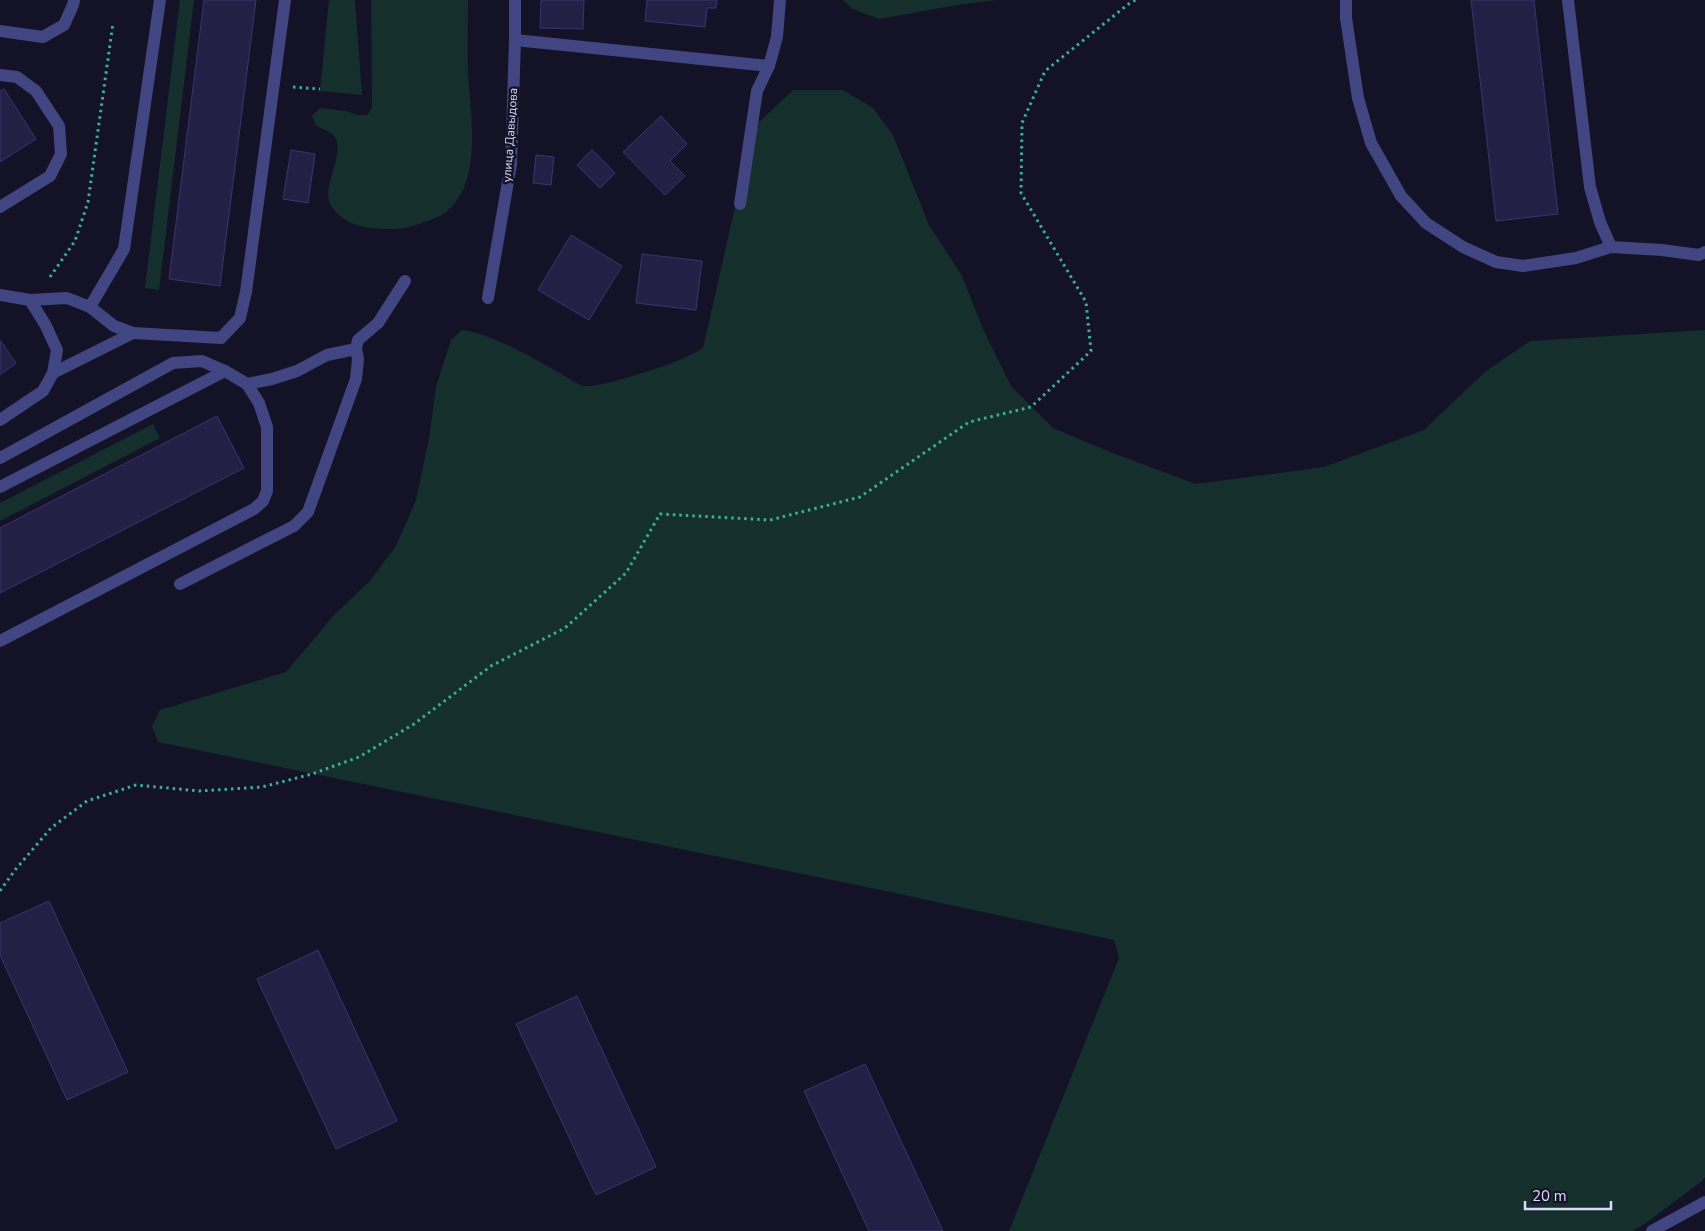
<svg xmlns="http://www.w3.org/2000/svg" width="1705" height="1231" viewBox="0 0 1705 1231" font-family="'Nunito Sans',sans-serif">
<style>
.green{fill:#15302c}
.building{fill:#242045;stroke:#3a346f}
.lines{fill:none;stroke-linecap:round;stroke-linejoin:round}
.path{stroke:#3baf9d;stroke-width:3;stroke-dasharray:2.5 4;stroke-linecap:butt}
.minor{stroke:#414581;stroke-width:12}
.labels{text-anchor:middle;stroke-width:5;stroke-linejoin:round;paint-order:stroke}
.street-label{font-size:12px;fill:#dbdafc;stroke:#141226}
</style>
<rect width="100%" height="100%" fill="#141226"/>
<g class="green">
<path d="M180,0H194L159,290L145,288Z"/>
<path d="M329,0H355L362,95L320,91Z"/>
<path d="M371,0H468C468,24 467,48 468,72C470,113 484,182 446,212C440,217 430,220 422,223C412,226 404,229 393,229C370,229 347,228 332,207C318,189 349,151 333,135C329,131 321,128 316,126L312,116L320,108L346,111L357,115H367L372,108Z"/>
<path d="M843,0H996L957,5L879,19L853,9Z"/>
<path d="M793,90H843L873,108L893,135L929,225L962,276L983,329L1011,386L1053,428L1110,452L1196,484L1324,467L1424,430L1485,372L1530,341L1705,330V1177L1702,1181L1646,1223L1633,1231H1009L1119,958L1114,940L881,890L158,742L152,726L160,710L286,672L336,613L369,582L396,546L416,500L429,438L436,387L451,340L462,330C490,333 531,357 556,371C565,375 574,383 583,386C598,389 666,366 682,359C689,356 696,352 703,348L743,172L759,122Z"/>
<path d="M153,424L160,438L0,521V503Z"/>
</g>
<g class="building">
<path d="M204,0H256L220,286L169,279Z"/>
<path d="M541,0H584L583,29L540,28Z"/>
<path d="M647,0H717L716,8H707L705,27L645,21Z"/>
<path d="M1471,0H1534L1558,214L1496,221Z"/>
<path d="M4,89L36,139L0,162V91Z"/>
<path d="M661,116L687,144L670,161L685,176L665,195L623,152Z"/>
<path d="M291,150L315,154L308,203L283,199Z"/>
<path d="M592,150L615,173L600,188L577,165Z"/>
<path d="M536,155L554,157L551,185L533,183Z"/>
<path d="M571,235L622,266L589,320L538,290Z"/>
<path d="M642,254L702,261L696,310L636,303Z"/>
<path d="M0,340L16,363L0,375Z"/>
<path d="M217,416L244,468L0,593V528Z"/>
<path d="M49,901L128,1072L67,1100L0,955V923Z"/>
<path d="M318,950L397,1121L336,1149L257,979Z"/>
<path d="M577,996L656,1167L596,1195L516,1024Z"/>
<path d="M865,1064L943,1231H869L804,1091Z"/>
</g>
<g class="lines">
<g class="path">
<path d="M293,87L320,89"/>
<path d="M50,277L75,241L88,202L113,23"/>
<path d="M0,891L15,870L51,828L87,801L136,785L199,791L262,787L312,774L359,757L414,724L491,666L565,628L626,573L660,514L770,520L860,497L969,422L1031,407L1091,351L1086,302L1021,193L1022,123L1045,71L1131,2L1136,0"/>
</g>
<g class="minor">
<path d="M1346,0V18L1358,98L1371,143L1401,196L1426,223L1463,247L1496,262L1523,266L1576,258L1611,247L1662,250L1699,255L1705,252"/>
<path d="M1568,0L1590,187L1600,222L1611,247"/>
<path d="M0,31L43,37L64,25L73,5L74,0"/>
<path d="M515,40L769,66"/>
<path d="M0,75L17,77L36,91L59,126L61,154L50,176L0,207"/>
<path d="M740,204L757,91L769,66L777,37L780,0"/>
<path d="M0,295L30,300L67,298L90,307L124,249L160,0"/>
<path d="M488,298L511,164L515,40V0"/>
<path d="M90,307L114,326L133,333L221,338L240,318L246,292L285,0"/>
<path d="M53,373L133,333"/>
<path d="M247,384L272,379L297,371L327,355L356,349"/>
<path d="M0,420L43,391L53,373L57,350L46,326L30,300"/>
<path d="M0,458L173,363L202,361L225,371L247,384L259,403L267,427V491L263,501L254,509L0,641"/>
<path d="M0,487L225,371"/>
<path d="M180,584L294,526L308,512L356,379L358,359L356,349L358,340L378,323L405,281"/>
<path d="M1652,1231L1705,1202"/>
</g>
</g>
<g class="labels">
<g class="street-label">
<text transform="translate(510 135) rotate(-86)" y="4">улица Давыдова</text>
</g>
</g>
<path d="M1525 1201v8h86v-8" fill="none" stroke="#dbdafc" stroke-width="2.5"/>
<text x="1532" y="1201" font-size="15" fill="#dbdafc" stroke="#141226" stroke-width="4" paint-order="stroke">20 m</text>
</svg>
